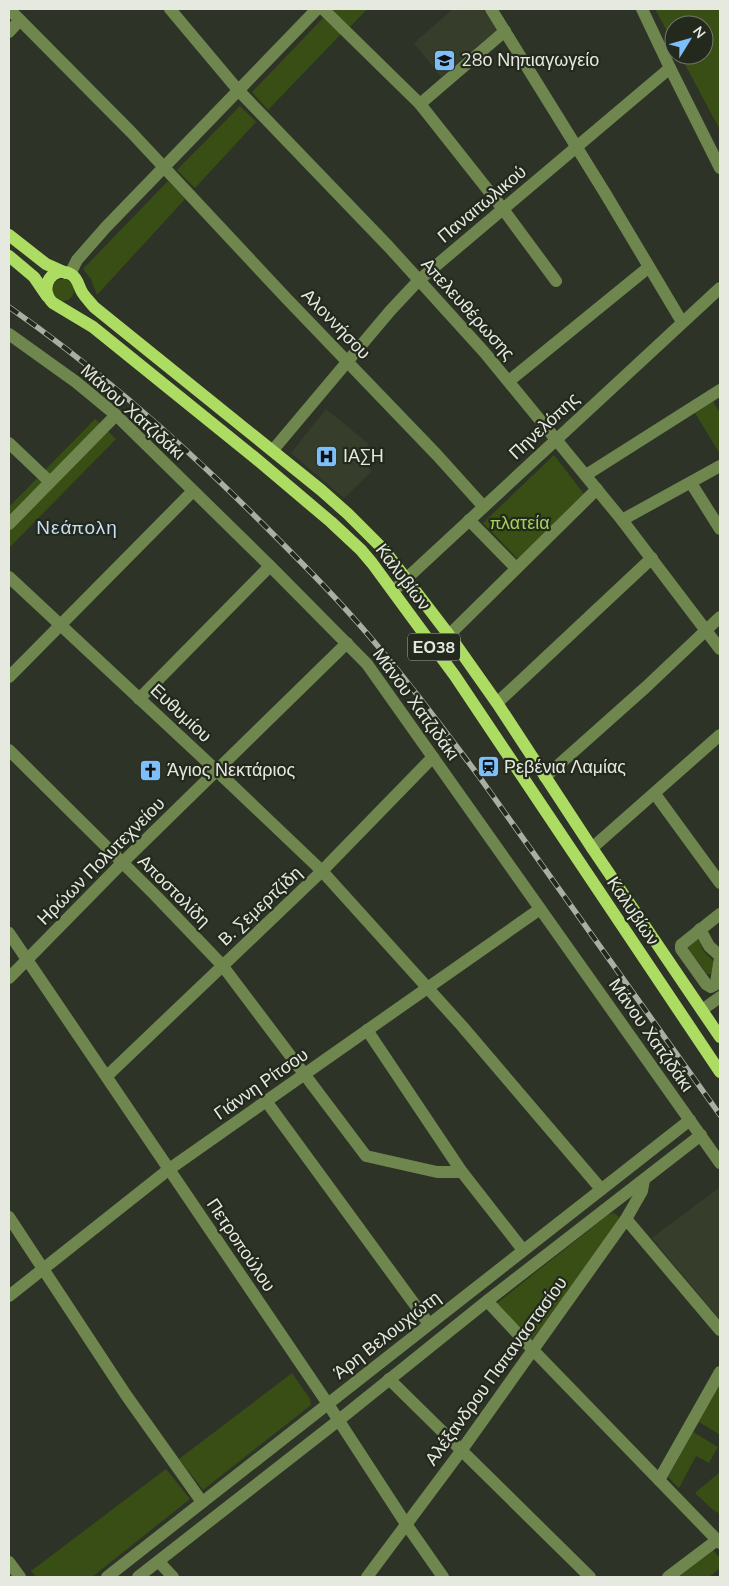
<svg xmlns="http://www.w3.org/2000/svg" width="729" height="1586" viewBox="0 0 729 1586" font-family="'Nunito Sans',sans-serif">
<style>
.built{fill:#363e2b}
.green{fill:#394e14}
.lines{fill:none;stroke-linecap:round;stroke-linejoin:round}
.minor{stroke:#6f864e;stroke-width:12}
.major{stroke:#addc62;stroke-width:12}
.rail-casing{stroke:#aaaea4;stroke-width:5.5}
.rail{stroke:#23291c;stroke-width:4;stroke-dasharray:11;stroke-linecap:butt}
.labels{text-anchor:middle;stroke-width:4.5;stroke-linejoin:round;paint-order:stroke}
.shield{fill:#23291c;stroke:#abafa5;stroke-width:1}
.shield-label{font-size:16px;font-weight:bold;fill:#e5e9e0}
.poi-label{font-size:18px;fill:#e5e9e0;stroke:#23291c;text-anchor:start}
.street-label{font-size:18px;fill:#e5e9e0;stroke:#23291c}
.park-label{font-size:18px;fill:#a5d35a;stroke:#23291c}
.neighbourhood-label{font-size:19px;letter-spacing:1px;fill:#c7def5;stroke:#23291c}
</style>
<rect width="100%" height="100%" fill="#2d3326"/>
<g class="built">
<path d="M453,9H483L497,30L441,77L414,43Z"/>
<path d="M326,409L369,444L358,458L372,471L344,498L291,453Z"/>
<path d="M720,1187V1320L652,1238Z"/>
</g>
<g class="green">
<path d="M333,9H367L350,27L331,10Z"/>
<path d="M655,9H720V130L680,55H704V25H674V44Z"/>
<path d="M323,18L341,34L268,110L252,92Z"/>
<path d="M240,106L256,122L195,188L177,170Z"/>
<path d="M168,181L185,199L97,295L91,279L83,269Z"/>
<circle cx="63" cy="290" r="11"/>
<path d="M713,401L720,413V454L695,413Z"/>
<path d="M95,419L116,439L9,548V507Z"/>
<path d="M554,455L584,494L519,560L483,523Z"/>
<path d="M700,937L702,949L714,962L711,974H707L689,950L688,946Z"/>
<path d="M614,1213L619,1217L618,1223L532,1340L496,1304L608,1215Z"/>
<path d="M292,1373L310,1399L311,1405L203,1490L179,1459Z"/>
<path d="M720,1384V1435L699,1422Z"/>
<path d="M693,1432L718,1447L709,1463L696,1456L679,1488L668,1477Z"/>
<path d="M166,1469L190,1499L92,1577H36L31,1571Z"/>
<path d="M720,1472V1514L712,1509L695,1493Z"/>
<path d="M712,1549L720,1558V1568L709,1577H675Z"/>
</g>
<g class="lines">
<g class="minor">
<path d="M9,9L131,132L287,299L437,455L483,506"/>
<path d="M170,9L238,90L389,247L485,353L622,520L720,649"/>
<path d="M323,9L420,104L503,209L556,281"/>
<path d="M491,9L605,193L682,322"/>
<path d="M642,9L670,68L720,168"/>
<path d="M9,32L20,20"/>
<path d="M420,104L505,31"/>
<path d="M70,274L77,260L106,227L317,9"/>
<path d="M9,334L76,382L116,415L270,566L367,664L720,1163"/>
<path d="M509,381L649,267"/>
<path d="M9,443L50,482"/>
<path d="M273,450L390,311L419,280L670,68"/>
<path d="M586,475L720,390"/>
<path d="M691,483L720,529"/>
<path d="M469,520L516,568"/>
<path d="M622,520L720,466"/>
<path d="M9,524L116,415"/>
<path d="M9,577L217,771L322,871L462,1026L601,1189"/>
<path d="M393,591L720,288"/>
<path d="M449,635L597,489"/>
<path d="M9,677L193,491"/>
<path d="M139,699L270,566"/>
<path d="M497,703L652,558"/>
<path d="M9,750L155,895L222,965L366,1156L437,1172H462"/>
<path d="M545,777L646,687L720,617"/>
<path d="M655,794L720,883"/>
<path d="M592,848L720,735"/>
<path d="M720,914L681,945V949L706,984L711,987L715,985L716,982L720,958"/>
<path d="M700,929L709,946L720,956"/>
<path d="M9,933L328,1404L406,1524L443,1577"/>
<path d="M9,978L122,863L347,643"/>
<path d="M702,1010L720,997"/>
<path d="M367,1030L462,1172L523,1250"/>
<path d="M107,1076L322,871L433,757"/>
<path d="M266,1101L429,1324"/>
<path d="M9,1217L126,1395L202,1502"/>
<path d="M626,1219L720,1330"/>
<path d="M9,1296L168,1170L540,909"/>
<path d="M487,1301L533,1350L720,1543"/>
<path d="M389,1379L590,1577"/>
<path d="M659,1480L720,1372"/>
<path d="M9,1562L20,1577"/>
<path d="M159,1562L173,1577"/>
<path d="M107,1577L690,1120"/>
<path d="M138,1577L339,1420L487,1301L701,1135"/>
<path d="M367,1577L461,1451L626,1219L642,1191L644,1180"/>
<path d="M668,1577L717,1540"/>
</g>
<g class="major">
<path d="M9,235L46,264L66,273"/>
<path d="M9,256L34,277L47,296"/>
<path d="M720,1037L592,848L497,703L449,635L384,550L348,514L321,490L94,307C90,302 85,297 82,292C78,285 78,279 72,275C53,263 37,288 53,303L93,327L254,457L331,522L361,550L372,563L455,676L720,1072"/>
</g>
<defs>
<path id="rail" d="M9,307C101,371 185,446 264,525C303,564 341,602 376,644C412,686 445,731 478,775L720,1115"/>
</defs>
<use href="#rail" class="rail-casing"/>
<use href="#rail" class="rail"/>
</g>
<defs>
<symbol id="school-square" viewBox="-11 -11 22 22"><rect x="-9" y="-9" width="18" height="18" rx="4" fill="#7ebef9" stroke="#23291c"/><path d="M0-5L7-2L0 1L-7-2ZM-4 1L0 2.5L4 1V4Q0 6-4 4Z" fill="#111"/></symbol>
<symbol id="hospital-square" viewBox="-11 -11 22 22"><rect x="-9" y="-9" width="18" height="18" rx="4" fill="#7ebef9" stroke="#23291c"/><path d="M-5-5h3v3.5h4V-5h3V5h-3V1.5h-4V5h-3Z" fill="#111"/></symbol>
<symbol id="station-square" viewBox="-11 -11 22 22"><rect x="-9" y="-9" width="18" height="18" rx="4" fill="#7ebef9" stroke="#23291c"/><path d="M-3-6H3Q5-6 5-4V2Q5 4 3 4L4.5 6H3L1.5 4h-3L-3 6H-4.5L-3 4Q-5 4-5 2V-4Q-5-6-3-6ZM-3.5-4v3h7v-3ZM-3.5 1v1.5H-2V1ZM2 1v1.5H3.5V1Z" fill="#111"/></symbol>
<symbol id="church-square" viewBox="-11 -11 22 22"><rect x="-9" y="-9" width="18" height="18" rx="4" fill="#7ebef9" stroke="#23291c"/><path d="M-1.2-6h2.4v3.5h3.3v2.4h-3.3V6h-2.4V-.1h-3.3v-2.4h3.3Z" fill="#111"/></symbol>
</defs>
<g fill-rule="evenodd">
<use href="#school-square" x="432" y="48" width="25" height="25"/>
<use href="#hospital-square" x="314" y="444" width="25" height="25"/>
<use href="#station-square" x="476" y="754" width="25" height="25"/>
<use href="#church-square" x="138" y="758" width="25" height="25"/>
</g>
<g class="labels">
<rect class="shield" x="408" y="633.5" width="52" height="27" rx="4"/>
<g class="shield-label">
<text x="434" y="653">ΕΟ38</text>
</g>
<g class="poi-label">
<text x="461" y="66">28ο Νηπιαγωγείο</text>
<text x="343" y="462">ΙΑΣΗ</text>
<text x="504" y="773">Ρεβένια Λαμίας</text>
<text x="167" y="776">Άγιος Νεκτάριος</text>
</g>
<g class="street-label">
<text transform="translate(482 204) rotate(-40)" y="6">Παναιτωλικού</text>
<text transform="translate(468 309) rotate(48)" y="6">Απελευθέρωσης</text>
<text transform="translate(336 324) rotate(46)" y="6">Αλοννήσου</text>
<text transform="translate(133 412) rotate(42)" y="6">Μάνου Χατζιδάκι</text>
<text transform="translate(544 426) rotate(-43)" y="6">Πηνελόπης</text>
<text transform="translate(403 577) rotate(53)" y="6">Καλυβίων</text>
<text transform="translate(416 704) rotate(54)" y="6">Μάνου Χατζιδάκι</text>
<text transform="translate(181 713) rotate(43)" y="6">Ευθυμίου</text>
<text transform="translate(101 861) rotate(-45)" y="6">Ηρώων Πολυτεχνείου</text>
<text transform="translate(174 891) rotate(45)" y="6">Αποστολίδη</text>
<text transform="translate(260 906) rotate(-43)" y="6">Β. Σεμερτζίδη</text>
<text transform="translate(633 911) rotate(56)" y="6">Καλυβίων</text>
<text transform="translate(651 1035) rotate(55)" y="6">Μάνου Χατζιδάκι</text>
<text transform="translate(261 1084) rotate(-35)" y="6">Γιάννη Ρίτσου</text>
<text transform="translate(241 1245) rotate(56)" y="6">Πετροπούλου</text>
<text transform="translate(387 1335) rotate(-38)" y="6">Άρη Βελουχιώτη</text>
<text transform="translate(496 1371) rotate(-54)" y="6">Αλέξανδρου Παπαναστασίου</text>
</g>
<g class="park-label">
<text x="520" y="529">πλατεία</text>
</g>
<g class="neighbourhood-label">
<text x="77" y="534">Νεάπολη</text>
</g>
</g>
<rect width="729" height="1586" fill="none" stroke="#e5e9e0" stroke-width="20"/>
<g transform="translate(689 40) rotate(53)"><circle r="24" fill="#23291c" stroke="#71766a"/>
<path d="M0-4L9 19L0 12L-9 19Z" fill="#7ebef9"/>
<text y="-8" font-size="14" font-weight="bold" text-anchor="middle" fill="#e5e9e0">N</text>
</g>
</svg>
